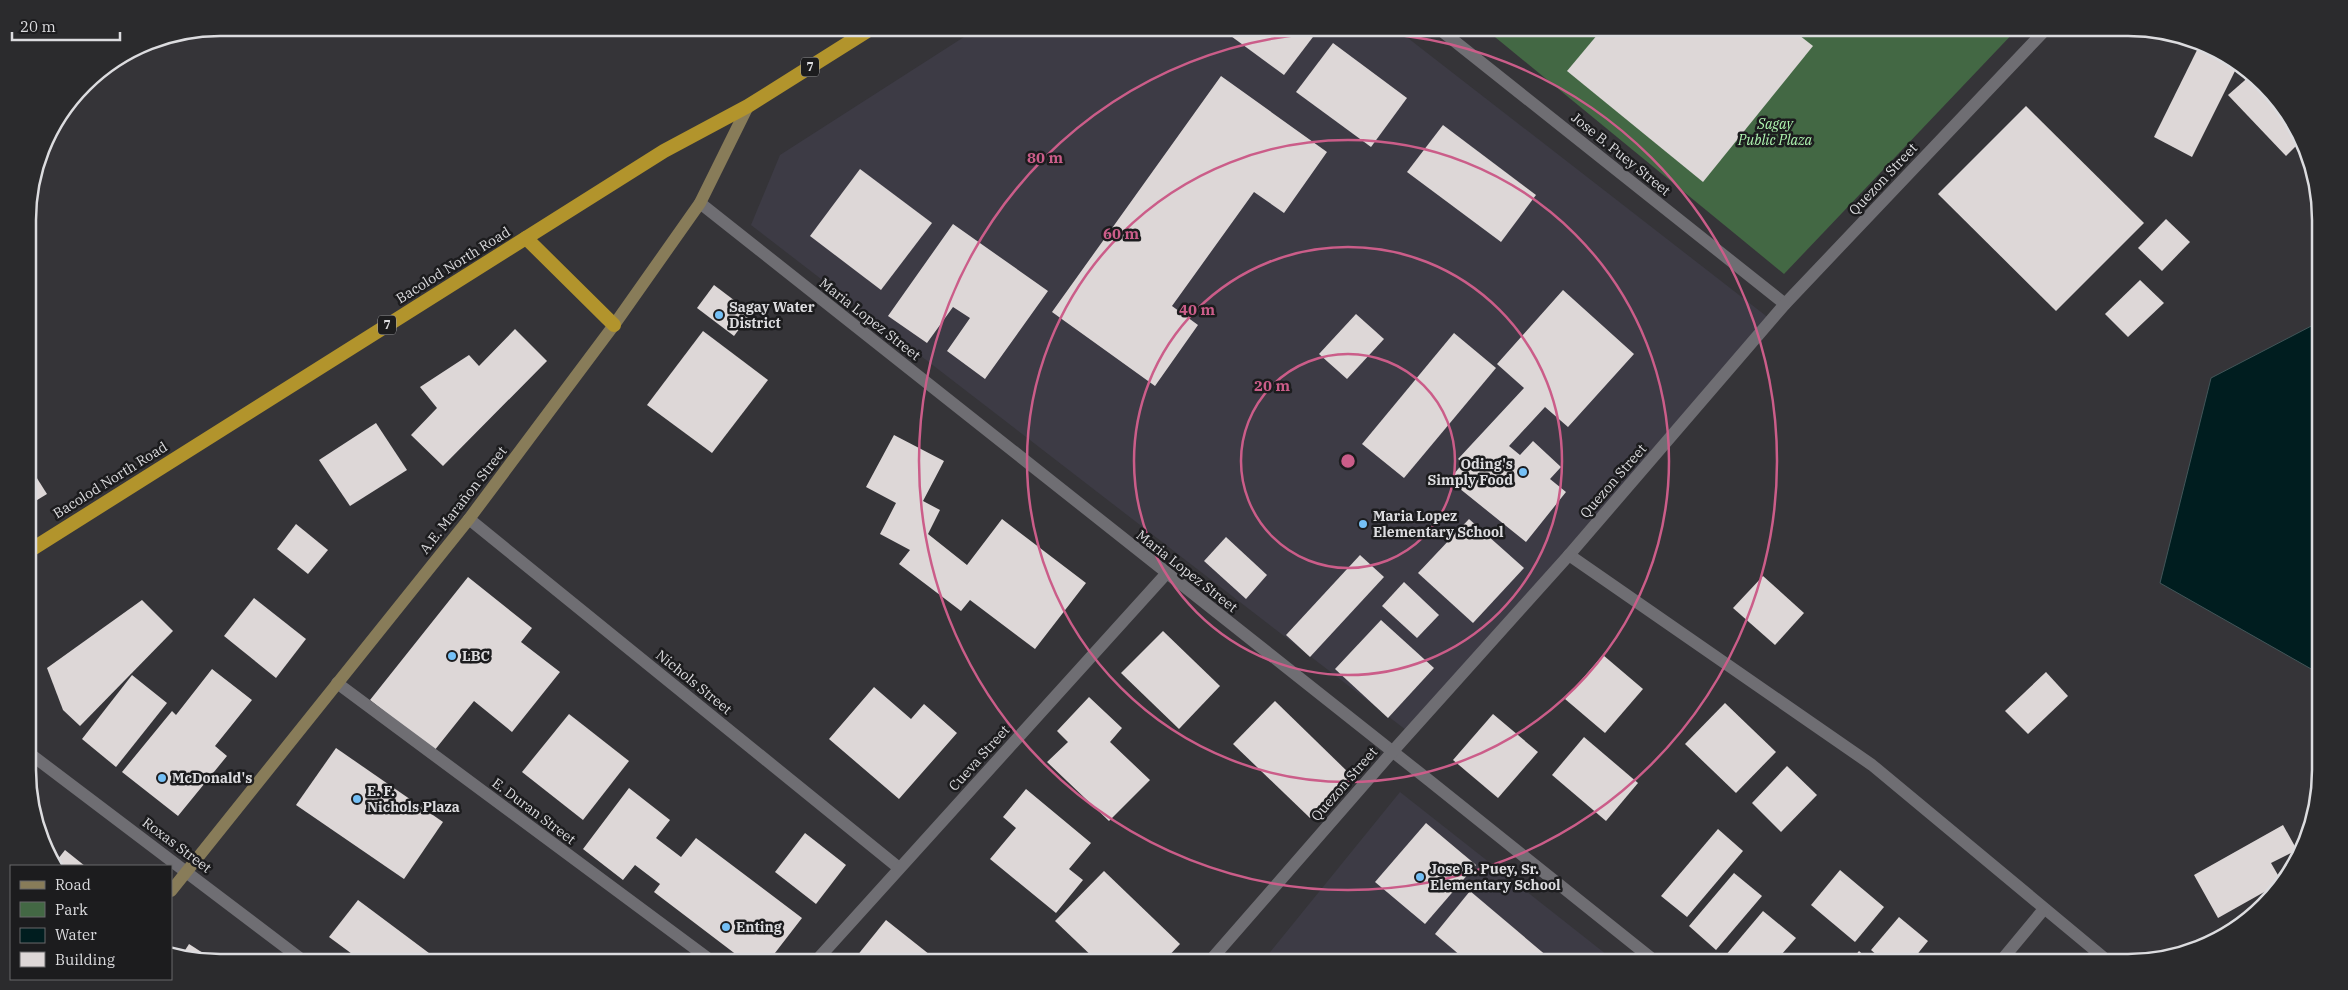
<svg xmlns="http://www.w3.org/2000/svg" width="2348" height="990" viewBox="0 0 2348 990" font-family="'IBM Plex Serif',serif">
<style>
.built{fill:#3d3b45}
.green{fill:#436844}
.water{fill:#001d1f;stroke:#425659}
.building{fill:#ddd7d7}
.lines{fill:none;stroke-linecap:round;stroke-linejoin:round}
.minor{stroke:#6f6e73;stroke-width:12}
.tertiary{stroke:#6f6e73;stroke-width:12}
.secondary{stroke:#887c59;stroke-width:12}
.trunk{stroke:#b2942c;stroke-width:14}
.ring{fill:none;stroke:#cb5d89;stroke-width:2.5}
.poi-dot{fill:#75c0f6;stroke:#1c1c1e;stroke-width:2}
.labels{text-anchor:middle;stroke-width:5;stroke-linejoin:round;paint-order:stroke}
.shield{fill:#1c1c1e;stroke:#a2a2a5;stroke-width:1}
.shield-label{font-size:12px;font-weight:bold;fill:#dcdcdf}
.park-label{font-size:14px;font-style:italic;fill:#b0f8b2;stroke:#1c1c1e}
.street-label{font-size:14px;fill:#dcdcdf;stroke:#1c1c1e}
.poi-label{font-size:14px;font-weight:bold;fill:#dcdcdf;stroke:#1c1c1e;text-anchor:start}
.rim{fill:none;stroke:#dcdcdf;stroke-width:2.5}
.centre{fill:#cb5d89;stroke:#1c1c1e;stroke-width:2.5}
.ring-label{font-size:15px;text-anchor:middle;font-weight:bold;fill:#cb5d89;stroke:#1c1c1e;stroke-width:5;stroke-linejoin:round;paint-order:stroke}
</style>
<rect width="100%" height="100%" fill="#353438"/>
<g class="built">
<path d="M978,28H1395L1770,319L1406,730L751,225L780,155Z"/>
<path d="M1400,792L1616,962H1262Z"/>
</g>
<path class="green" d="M1484,28H2018L1784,274Z"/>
<path class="water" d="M2319,322L2320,674L2160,583L2211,378Z"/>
<g class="building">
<path d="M1220,28H1309L1316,33L1284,75Z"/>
<path d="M1603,28H1790L1813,46L1703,182L1567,71Z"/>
<path d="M2201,42L2239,63L2192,157L2154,137Z"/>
<path d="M1333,43L1407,98L1371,147L1296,92Z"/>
<path d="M2252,74L2281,103L2302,140L2286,156L2228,95Z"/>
<path d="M1221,76L1327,152L1284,213L1254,192L1172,306L1198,325L1155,386L1052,312Z"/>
<path d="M2026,106L2144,223L2056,311L1938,194Z"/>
<path d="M1443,125L1536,195L1501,242L1407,172Z"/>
<path d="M860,169L932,223L881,290L810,236Z"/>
<path d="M2166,219L2190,242L2162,271L2138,248Z"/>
<path d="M953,224L1048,291L985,379L947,351L970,318L953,307L927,343L888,316Z"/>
<path d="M2140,280L2164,303L2128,337L2105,314Z"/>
<path d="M714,285L751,313L734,336L697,308Z"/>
<path d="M1563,290L1634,354L1568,427L1545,407L1509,446L1520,455L1533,441L1561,467L1550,479L1566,492L1526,542L1449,480L1463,463L1458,459L1524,388L1497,364Z"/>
<path d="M1356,314L1384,339L1347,379L1319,354Z"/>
<path d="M515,329L547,361L443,466L411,435L437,408L420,387L469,355L479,366Z"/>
<path d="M703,331L768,380L712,453L647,405Z"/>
<path d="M1454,333L1496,368L1404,478L1362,444Z"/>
<path d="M376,423L407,470L350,506L319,460Z"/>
<path d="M894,435L944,461L923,501L940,510L928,534L967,565L1002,519L1086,583L1035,649L970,600L961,611L899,564L910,550L880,534L896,503L866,487Z"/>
<path d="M28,464L47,494L29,505Z"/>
<path d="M1469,519L1524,568L1473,623L1418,573Z"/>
<path d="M296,524L328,550L308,574L277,549Z"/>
<path d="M1226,537L1267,575L1246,599L1204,561Z"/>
<path d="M1360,555L1384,577L1310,657L1286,635Z"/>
<path d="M1763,576L1804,613L1775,645L1733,608Z"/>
<path d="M468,577L532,628L521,642L560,672L512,732L474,701L434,751L370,700Z"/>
<path d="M1404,582L1439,615L1417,638L1382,606Z"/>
<path d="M254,598L306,639L276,678L224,636Z"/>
<path d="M142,600L173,631L80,726L63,710L47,668Z"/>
<path d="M1381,620L1434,668L1388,718L1335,669Z"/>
<path d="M1163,631L1220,686L1179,729L1121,673Z"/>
<path d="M1603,655L1643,689L1605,733L1565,699Z"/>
<path d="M212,669L252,700L215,746L227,756L178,816L122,772L172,711L176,715Z"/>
<path d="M2046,672L2068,696L2028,734L2005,711Z"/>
<path d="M132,675L167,703L116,767L82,739Z"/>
<path d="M874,687L911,719L924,704L957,733L899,799L829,739Z"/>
<path d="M1089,697L1122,728L1110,742L1150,780L1109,821L1047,762L1068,742L1057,731Z"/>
<path d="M1275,701L1351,775L1310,818L1233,744Z"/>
<path d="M1725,703L1776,752L1736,793L1685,744Z"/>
<path d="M569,714L629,761L583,820L522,772Z"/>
<path d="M1493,714L1538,752L1498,798L1453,760Z"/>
<path d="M1584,737L1638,783L1606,821L1552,775Z"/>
<path d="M336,748L443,822L404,879L296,805Z"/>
<path d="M1787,766L1817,795L1781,832L1752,803Z"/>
<path d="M629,788L670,820L656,838L681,857L696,838L802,918L768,962H746L654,892L660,884L635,865L623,880L583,849Z"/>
<path d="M1026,789L1091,843L1069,869L1083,880L1056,913L990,859L1016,828L1003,817Z"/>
<path d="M1426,823L1476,865L1425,924L1375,882Z"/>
<path d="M2283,825L2297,850L2271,863L2282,882L2218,918L2194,875Z"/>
<path d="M1718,829L1743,851L1687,917L1661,896Z"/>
<path d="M805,833L846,865L816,904L775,872Z"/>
<path d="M65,850L85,866H55L54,864Z"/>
<path d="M1840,870L1884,907L1855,942L1811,905Z"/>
<path d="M1104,871L1180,944L1163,962H1098L1055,921Z"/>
<path d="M1734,873L1762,896L1716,950L1689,926Z"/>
<path d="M1470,891L1554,962H1468L1435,934Z"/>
<path d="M358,900L441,962H363L329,937Z"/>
<path d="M1763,911L1796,938L1775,962H1720Z"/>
<path d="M1899,917L1928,941L1911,962H1885L1871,950Z"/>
<path d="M886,920L939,962H852Z"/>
<path d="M189,944L217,962L182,955Z"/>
<path d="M1859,951L1871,962H1850Z"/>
</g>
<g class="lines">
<g class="minor">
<path d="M1438,28L1785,304"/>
<path d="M700,203C1019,456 1339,707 1656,962"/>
<path d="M469,519L899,868"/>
<path d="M1569,555L1872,765L2109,962"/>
<path d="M337,683L713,962"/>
<path d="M815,962L1166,574"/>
<path d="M2000,962L2044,909"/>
</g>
<g class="tertiary">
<path d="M29,753L305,962"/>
<path d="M1209,962L1393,751L1569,555L1785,304L2047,28"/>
</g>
<path class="secondary" d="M171,891L469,519L614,325L700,203L748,106"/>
<g class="trunk">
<path d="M526,238L614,325"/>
<path d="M29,551L664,151L748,106L872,28"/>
</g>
</g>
<g class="ring">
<circle cx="1348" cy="461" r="107"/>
<circle cx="1348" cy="461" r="214"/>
<circle cx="1348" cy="461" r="321"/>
<circle cx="1348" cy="461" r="429"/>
</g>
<g class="poi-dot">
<circle cx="719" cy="315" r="5"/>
<circle cx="1523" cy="472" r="5"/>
<circle cx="1363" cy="524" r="5"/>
<circle cx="452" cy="656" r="5"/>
<circle cx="162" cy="778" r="5"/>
<circle cx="357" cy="799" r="5"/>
<circle cx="1420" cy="877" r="5"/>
<circle cx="726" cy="927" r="5"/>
</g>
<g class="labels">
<g class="shield">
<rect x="801" y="57.5" width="18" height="19" rx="4"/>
<rect x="378" y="315.5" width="18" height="19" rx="4"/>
</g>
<g class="shield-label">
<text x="810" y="71">7</text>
<text x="387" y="329">7</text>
</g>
<g class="park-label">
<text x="1775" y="129">Sagay<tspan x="1775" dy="16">Public Plaza</tspan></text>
</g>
<g class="street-label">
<text transform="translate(1621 154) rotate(39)" y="5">Jose B. Puey Street</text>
<text transform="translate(1883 179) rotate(-47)" y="5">Quezon Street</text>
<text transform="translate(453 265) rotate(-32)" y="5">Bacolod North Road</text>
<text transform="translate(870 319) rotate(38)" y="5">Maria Lopez Street</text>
<text transform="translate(110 480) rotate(-32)" y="5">Bacolod North Road</text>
<text transform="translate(1613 481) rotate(-49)" y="5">Quezon Street</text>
<text transform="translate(463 500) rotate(-52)" y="5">A.E. Marañon Street</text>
<text transform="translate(1187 571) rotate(38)" y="5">Maria Lopez Street</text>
<text transform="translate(694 682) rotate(39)" y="5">Nichols Street</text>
<text transform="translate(979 758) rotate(-48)" y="5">Cueva Street</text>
<text transform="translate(1344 784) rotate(-49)" y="5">Quezon Street</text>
<text transform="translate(534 811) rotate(37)" y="5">E. Duran Street</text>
<text transform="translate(177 845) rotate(37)" y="5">Roxas Street</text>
</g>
<g class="poi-label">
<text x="729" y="312">Sagay Water<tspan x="729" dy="16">District</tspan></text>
<text x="1513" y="469" text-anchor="end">Oding's<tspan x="1513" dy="16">Simply Food</tspan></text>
<text x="1373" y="521">Maria Lopez<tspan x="1373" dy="16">Elementary School</tspan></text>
<text x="462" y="661">LBC</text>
<text x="172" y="783">McDonald's</text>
<text x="367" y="796">E. F.<tspan x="367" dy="16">Nichols Plaza</tspan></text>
<text x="1430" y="874">Jose B. Puey, Sr.<tspan x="1430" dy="16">Elementary School</tspan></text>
<text x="736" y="932">Enting</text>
</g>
</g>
<path d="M0 0H2348V990H0ZM220 36H2128A184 184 0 0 1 2312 220V770A184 184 0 0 1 2128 954H220A184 184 0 0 1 36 770V220A184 184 0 0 1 220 36Z" fill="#2b2b2d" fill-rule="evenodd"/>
<path class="rim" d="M220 36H2128A184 184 0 0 1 2312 220V770A184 184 0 0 1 2128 954H220A184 184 0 0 1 36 770V220A184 184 0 0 1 220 36Z"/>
<circle cx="1348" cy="461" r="8" class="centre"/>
<g class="ring-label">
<text x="1045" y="163">80 m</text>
<text x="1121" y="239">60 m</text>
<text x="1197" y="315">40 m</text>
<text x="1272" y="391">20 m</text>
</g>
<rect x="10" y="865" width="162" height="115" fill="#1c1c1e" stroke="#69696b"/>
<rect x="20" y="881" width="25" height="8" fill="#887c59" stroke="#69696b"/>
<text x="55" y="890" font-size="15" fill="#dcdcdf">Road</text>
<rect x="20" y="902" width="25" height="15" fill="#436844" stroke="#69696b"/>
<text x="55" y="915" font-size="15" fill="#dcdcdf">Park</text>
<rect x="20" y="928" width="25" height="15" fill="#001d1f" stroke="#69696b"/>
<text x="55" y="940" font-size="15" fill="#dcdcdf">Water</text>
<rect x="20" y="952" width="25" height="15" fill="#ddd7d7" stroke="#69696b"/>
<text x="55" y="965" font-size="15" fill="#dcdcdf">Building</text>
<path d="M12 32v8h108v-8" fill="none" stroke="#dcdcdf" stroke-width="2.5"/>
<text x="20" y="32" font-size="15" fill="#dcdcdf" stroke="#1c1c1e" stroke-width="4" paint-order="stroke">20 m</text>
</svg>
